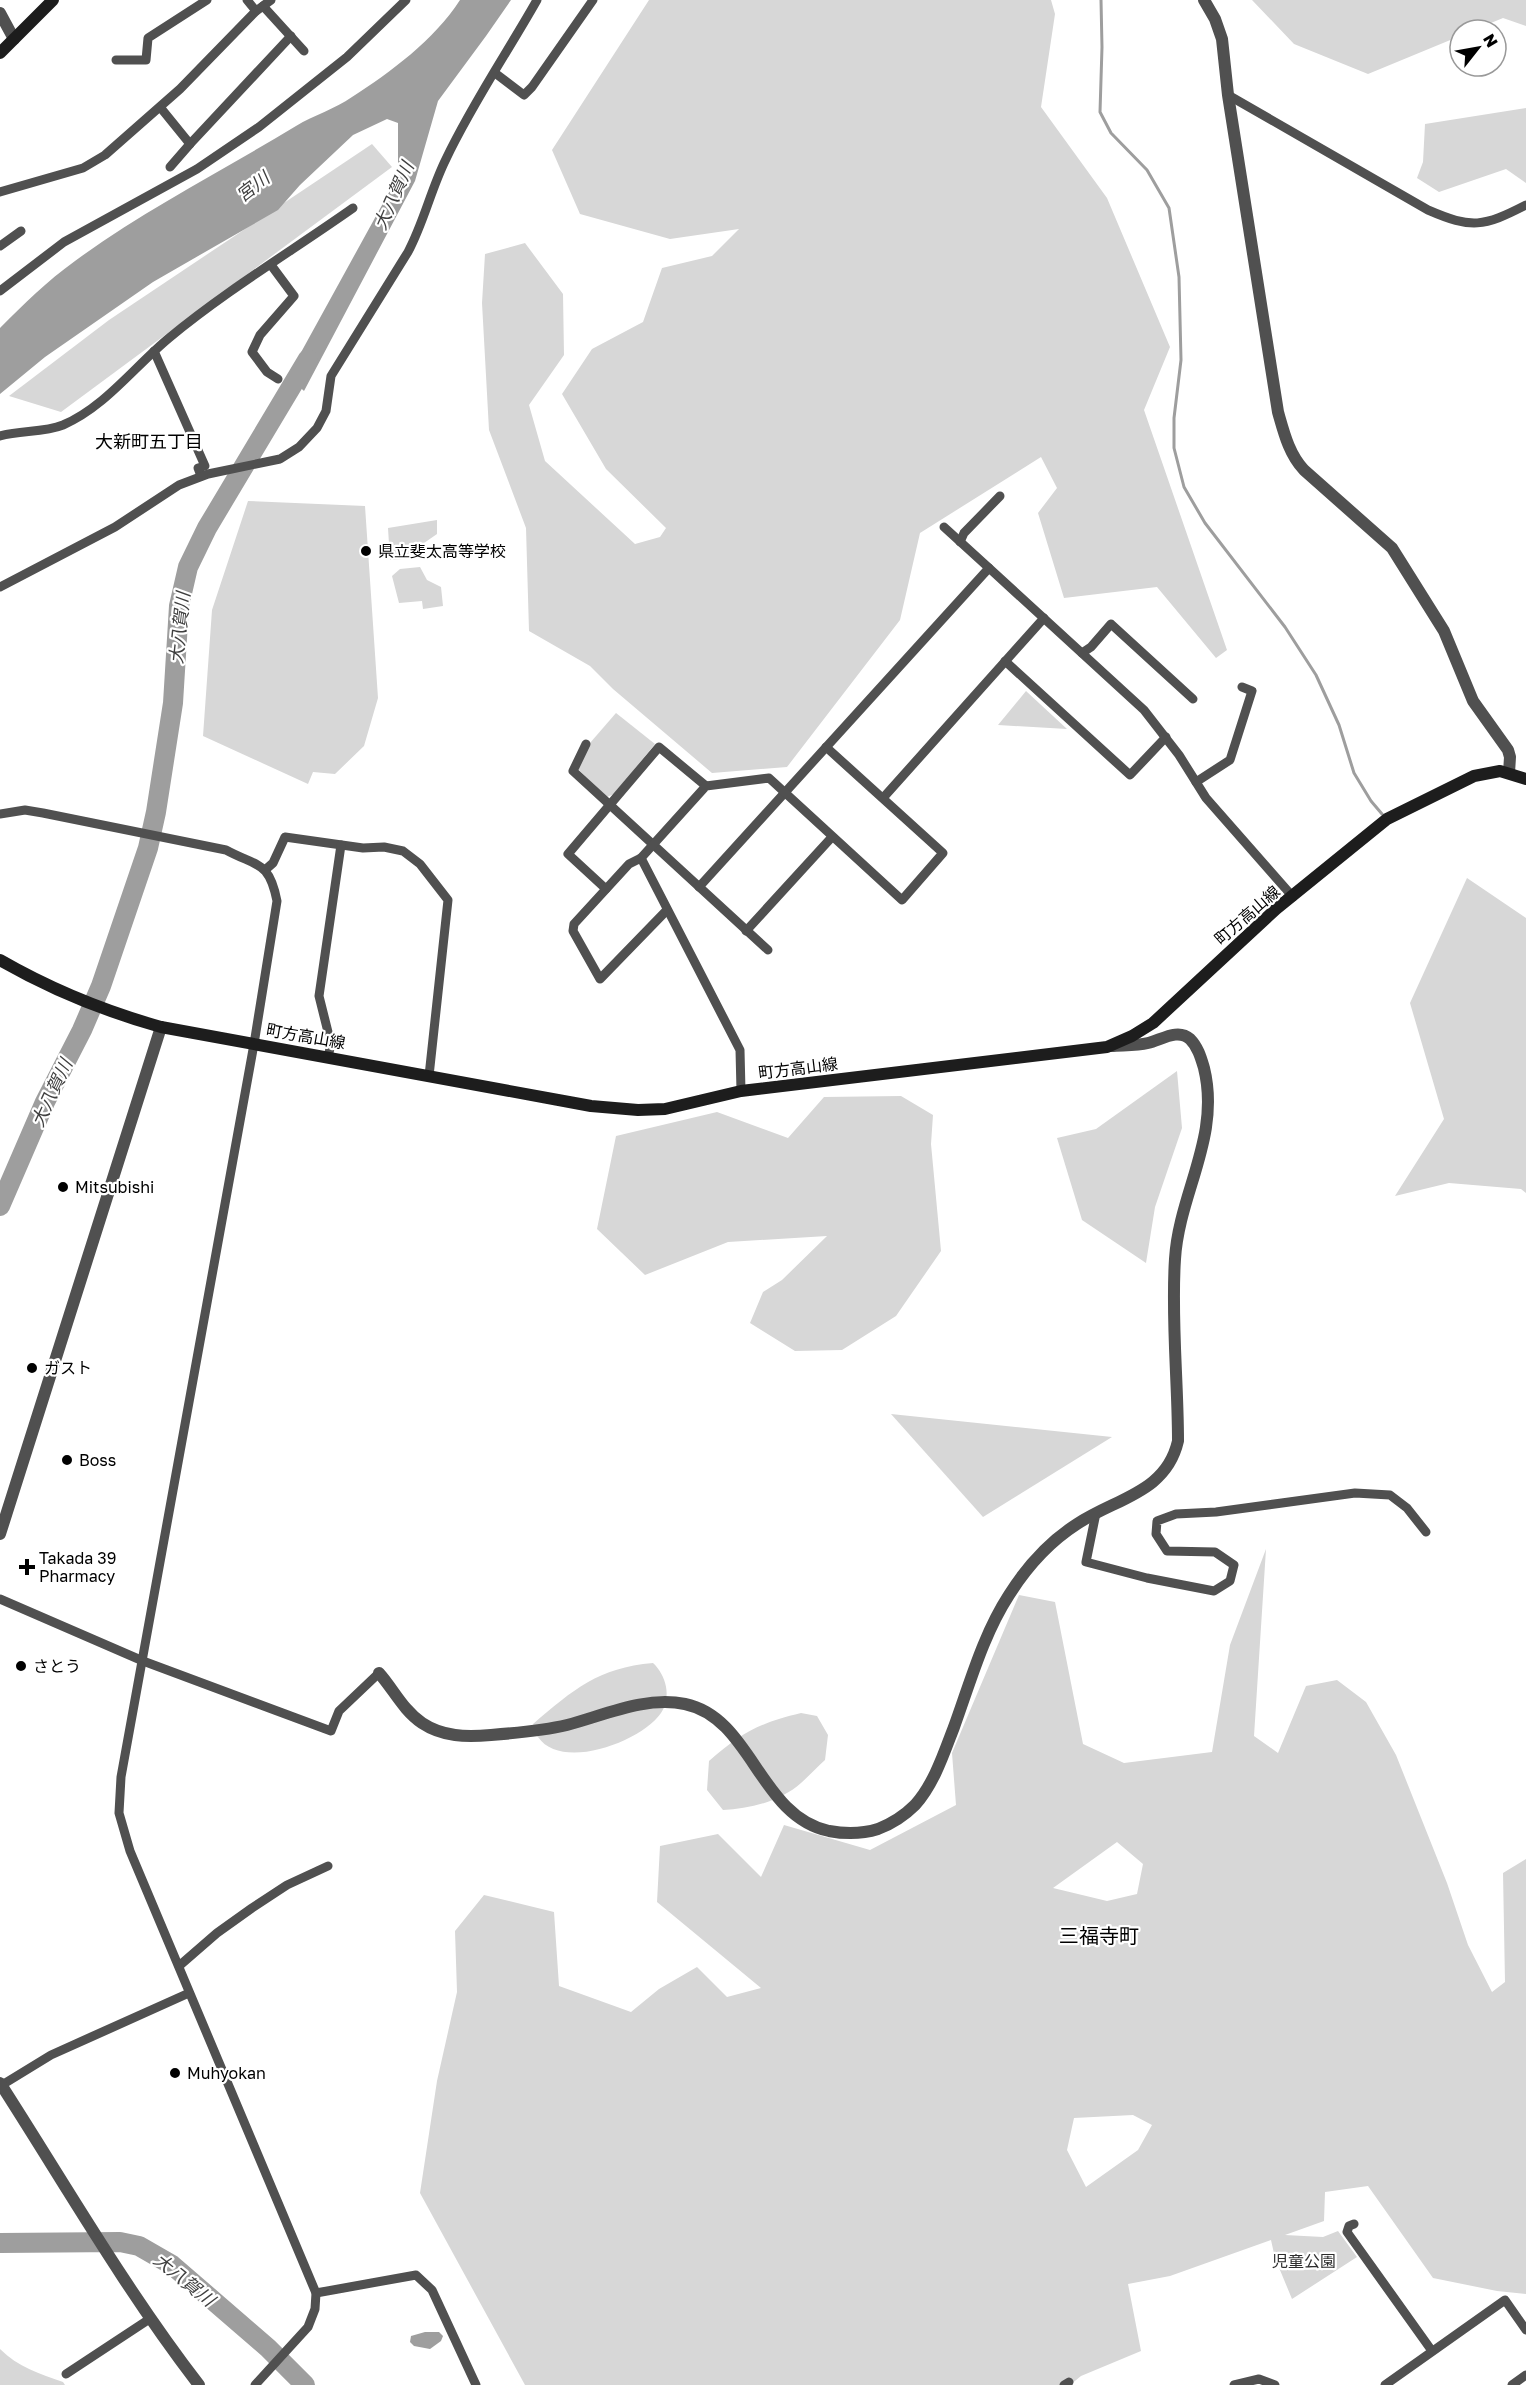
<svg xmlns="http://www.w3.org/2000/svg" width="1526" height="2385" viewBox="0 0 1526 2385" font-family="'Golos Text','Noto Sans JP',sans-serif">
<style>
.green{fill:#d7d7d7;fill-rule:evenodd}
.water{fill:#9e9e9e}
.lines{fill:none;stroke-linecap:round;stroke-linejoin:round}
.stream{stroke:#9e9e9e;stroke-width:3}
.river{stroke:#9e9e9e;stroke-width:20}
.minor{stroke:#505050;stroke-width:9}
.tertiary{stroke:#505050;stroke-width:12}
.secondary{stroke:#1d1d1d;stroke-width:12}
.poi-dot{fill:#000;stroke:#fff;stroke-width:2}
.labels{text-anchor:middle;stroke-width:4.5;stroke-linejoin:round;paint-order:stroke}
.poi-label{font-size:16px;fill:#000;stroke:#fff;text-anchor:start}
.street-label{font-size:16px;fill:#000;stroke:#fff}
.park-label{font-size:16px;fill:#2e2e2e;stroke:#fff}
.water-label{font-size:18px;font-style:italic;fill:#3f3f3f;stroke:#fff}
.neighbourhood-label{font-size:18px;fill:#000;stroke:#fff}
.quarter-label{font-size:20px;fill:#000;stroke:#fff}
</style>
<rect width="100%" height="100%" fill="#fff"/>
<g class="green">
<path d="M649,0H1051L1055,14L1041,107L1107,198L1170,347L1144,410L1227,650L1216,658L1157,587L1064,598L1038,513L1057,488L1041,457L920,533L900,620L787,767L712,773L613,689L590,666L529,631L526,528L489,430L482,303L485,254L525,243L563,294L564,355L529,405L545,461L635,544L660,537L666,528L606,469L562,394L592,349L643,322L662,268L712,256L739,229L670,239L580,214L552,150Z"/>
<path d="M1252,0H1526V26L1503,18L1474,30H1460V36L1368,74L1294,44Z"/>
<path d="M1526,108V183L1506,169L1439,192L1417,178L1423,162L1425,124Z"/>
<path d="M372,144L392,167L61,412L9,396L109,320Z"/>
<path d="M248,501L365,506L378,698L364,746L335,774L313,772L308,784L203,736L212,610Z"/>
<path d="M437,520V534L424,543L419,558L390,560L388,528Z"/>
<path d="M420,567L427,580L441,587L443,606L423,609L422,601L399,603L392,576L400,569Z"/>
<path d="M1026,691L1067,729L998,725Z"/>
<path d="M616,713L655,744L614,794L607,797L578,769L590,743Z"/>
<path d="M1467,878L1526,918V1193L1521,1189L1449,1183L1395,1196L1444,1119L1410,1003Z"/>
<path d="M1177,1071L1182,1128L1155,1207L1146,1263L1082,1220L1057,1138L1096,1129Z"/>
<path d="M901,1096L933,1115L931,1144L941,1251L896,1316L842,1350L795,1351L750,1323L763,1292L782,1280L827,1236L728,1242L645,1275L597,1229L616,1136L717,1112L788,1138L824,1097Z"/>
<path d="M891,1414L1112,1437L983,1517Z"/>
<path d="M1266,1549L1254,1736L1278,1753L1306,1686L1337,1680L1366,1702L1396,1755L1447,1883L1468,1945L1492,1992L1505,1982L1503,1873L1526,1859V2294L1497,2291L1433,2278L1368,2186L1325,2192L1324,2221L1285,2235L1323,2237L1338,2231L1357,2257L1292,2299L1275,2258L1271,2240L1170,2276L1128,2284L1141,2351L1081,2376L1070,2385H525L420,2193L437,2081L457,1992L455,1931L484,1895L554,1912L559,1986L631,2012L659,1989L697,1967L727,1997L761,1988L657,1902L660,1846L718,1834L761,1877L784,1825L870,1850L956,1805L952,1753L1019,1595L1055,1602L1083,1744L1124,1763L1212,1752L1230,1645ZM1117,1842L1143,1864L1137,1894L1107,1901L1053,1888ZM1133,2115L1152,2125L1138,2150L1086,2187L1067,2150L1074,2118Z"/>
<path d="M653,1663C666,1675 672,1697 661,1713C642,1741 562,1772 538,1737C535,1734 535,1728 533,1724C574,1689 598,1668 653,1663Z"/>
<path d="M801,1713L817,1716L828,1735L825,1760C817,1767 810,1775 801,1783C781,1801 750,1809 723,1810L707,1790L709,1761C741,1733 759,1723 801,1713Z"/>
<path d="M0,2349C18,2367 40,2374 63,2382L65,2385H0Z"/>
</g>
<g class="water">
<path d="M460,0H511L486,36L438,101L415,181L304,391L288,376L398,176V123L387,119L353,135L300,185L278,210L153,282L45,357L0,394V328C24,304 47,281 75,261C144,210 222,171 296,126C314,115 335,109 352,97C391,72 434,40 460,0Z"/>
<path d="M425,2332H439L443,2336L441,2341L430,2349L414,2346L410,2342L411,2336Z"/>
</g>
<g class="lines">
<path class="stream" d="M1101,0L1102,47L1100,112L1111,133L1147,170L1169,208L1179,277L1181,360L1174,418V448L1184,487L1205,523L1285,627L1316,675L1339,725L1354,773L1371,801L1382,814"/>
<g class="river">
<path d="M0,1206L45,1102L82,1030L101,986L148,848L156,812L173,703L179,606L188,567L207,528L308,359"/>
<path d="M0,2243L120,2242L139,2246L172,2265L268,2348L305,2385"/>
</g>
<g class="minor">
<path d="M247,0L256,11"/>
<path d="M263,6L304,51"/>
<path d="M116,60H146L148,38L207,0"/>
<path d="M495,73L524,95L532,87L593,0"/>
<path d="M1228,95L1428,210C1472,229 1483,227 1526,205"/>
<path d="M160,107L190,144L291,36"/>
<path d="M170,167L190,144"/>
<path d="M0,192L83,168L105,155L180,89L256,11L271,0"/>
<path d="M0,246L21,231"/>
<path d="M271,265L294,296L260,335L252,352L267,372L278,379"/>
<path d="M0,291L64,242L197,169L259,127L347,57L406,0"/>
<path d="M154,351L205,466L198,468L201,476"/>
<path d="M0,436C21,430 43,433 63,425C105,407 135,366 169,338C227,290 292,251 353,208"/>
<path d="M944,527L989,568"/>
<path d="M960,542L964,533L1000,496"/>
<path d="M0,587L115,527L179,485L208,474L280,459L299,447L317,428L326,411L331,376L408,252C424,222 431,189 446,159C472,104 507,53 537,0"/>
<path d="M1082,653L1091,647L1111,624L1193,699"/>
<path d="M1005,661L1130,775L1166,737"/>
<path d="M586,744L573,771L768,950"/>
<path d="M1196,782L1230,760L1252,691L1242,687"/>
<path d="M883,798L1044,618"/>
<path d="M0,814L25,810L43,813L226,850C257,867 269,860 277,901L254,1044L121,1777L119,1813L130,1851L316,2293L315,2309L308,2327L255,2385"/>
<path d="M641,858L740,1050L741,1091"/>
<path d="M265,870L273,863L285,837L363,848L384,847L403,851L420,864L448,900L429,1076"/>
<path d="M699,887L989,568L1144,710L1179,755L1206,798L1293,897"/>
<path d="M606,889L568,854L659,747L706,786"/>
<path d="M667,910L600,979L573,931L574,924L629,864L641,858L706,786L769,778L902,900L943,853L826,747"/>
<path d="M746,931L832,837"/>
<path d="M328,1057L331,1044L319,996L341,845"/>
<path d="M1096,1513L1086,1562L1147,1578L1214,1591L1230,1581L1234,1565L1215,1552L1167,1551L1156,1534L1157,1521L1176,1514L1216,1512L1355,1493L1390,1495L1407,1508L1426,1532"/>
<path d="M0,1599L143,1661L331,1731L339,1711L379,1673"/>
<path d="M179,1966L217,1933L252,1908L287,1885L328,1866"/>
<path d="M2,2085L51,2055L189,1993"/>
<path d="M1354,2224L1349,2226L1347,2232L1432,2351"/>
<path d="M316,2293L416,2275L432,2290L476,2385"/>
<path d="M66,2374L151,2318"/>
<path d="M1064,2385L1069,2382"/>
<path d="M1234,2385L1259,2379L1275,2385"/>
<path d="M1385,2385L1505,2300L1526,2330"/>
<path d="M1512,2385L1526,2375"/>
</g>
<g class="tertiary">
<path d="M1204,0L1215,19L1222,39L1228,95L1278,412C1284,433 1289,454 1304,470L1392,548L1444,631L1473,701L1508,750L1510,757L1509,773"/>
<path d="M0,13L14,39"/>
<path d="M0,1534L161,1027"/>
<path d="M379,1673C394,1690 403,1710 422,1723C443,1737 466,1737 491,1735C517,1733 542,1731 567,1725C605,1715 645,1696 685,1704C752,1718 759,1816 829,1831C845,1834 862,1834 878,1829C891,1824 905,1815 915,1805C934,1784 944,1753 954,1727C970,1683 983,1635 1009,1595C1026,1568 1049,1542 1077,1524C1116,1498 1166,1493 1178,1441C1178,1380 1171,1319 1175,1259C1179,1193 1221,1137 1204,1068C1201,1058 1198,1047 1190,1039C1178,1028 1161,1040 1148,1043C1136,1046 1123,1045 1111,1046"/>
<path d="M0,2083C65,2184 125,2289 199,2385"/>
</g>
<g class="secondary">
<path d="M0,53L53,0"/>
<path d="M0,960C52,990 104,1011 161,1027L591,1106L638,1110L665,1109L741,1091L1107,1047L1132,1036L1153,1023L1276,909L1387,819L1474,776L1500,771L1526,779"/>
</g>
</g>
<g class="poi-dot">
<circle cx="366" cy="551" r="6"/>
<circle cx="63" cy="1187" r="6"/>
<circle cx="32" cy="1368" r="6"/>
<circle cx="67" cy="1460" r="6"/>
<path d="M24 1558h6v6h6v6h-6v6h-6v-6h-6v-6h6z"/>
<circle cx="21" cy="1666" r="6"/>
<circle cx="175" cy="2073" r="6"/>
</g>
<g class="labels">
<g class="poi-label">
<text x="378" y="557">県立斐太高等学校</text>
<text x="75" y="1193">Mitsubishi</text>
<text x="44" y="1374">ガスト</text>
<text x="79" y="1466">Boss</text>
<text x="39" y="1564">Takada 39<tspan x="39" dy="18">Pharmacy</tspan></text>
<text x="33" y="1672">さとう</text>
<text x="187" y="2079">Muhyokan</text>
</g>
<g class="street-label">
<text transform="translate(1247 915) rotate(-41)" y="6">町方高山線</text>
<text transform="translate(306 1036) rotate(10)" y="6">町方高山線</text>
<text transform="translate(798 1068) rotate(-7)" y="6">町方高山線</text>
</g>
<g class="park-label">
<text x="1304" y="2267">児童公園</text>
</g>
<g class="water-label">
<text transform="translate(253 187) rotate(-38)" y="6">宮川</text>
<text transform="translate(394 196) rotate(-66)" y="6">大八賀川</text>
<text transform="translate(180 628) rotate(-84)" y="6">大八賀川</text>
<text transform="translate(52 1093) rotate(-65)" y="6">大八賀川</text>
<text transform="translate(184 2280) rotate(39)" y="6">大八賀川</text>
</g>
<g class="neighbourhood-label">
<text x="149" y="448">大新町五丁目</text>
</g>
<g class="quarter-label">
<text x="1099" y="1943">三福寺町</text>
</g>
</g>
<g transform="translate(1478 48) rotate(59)"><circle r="28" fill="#ffffff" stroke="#999999" stroke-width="1.5"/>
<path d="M0-4.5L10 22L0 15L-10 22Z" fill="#000000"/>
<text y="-9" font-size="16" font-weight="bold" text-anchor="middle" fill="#000000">N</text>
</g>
</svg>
